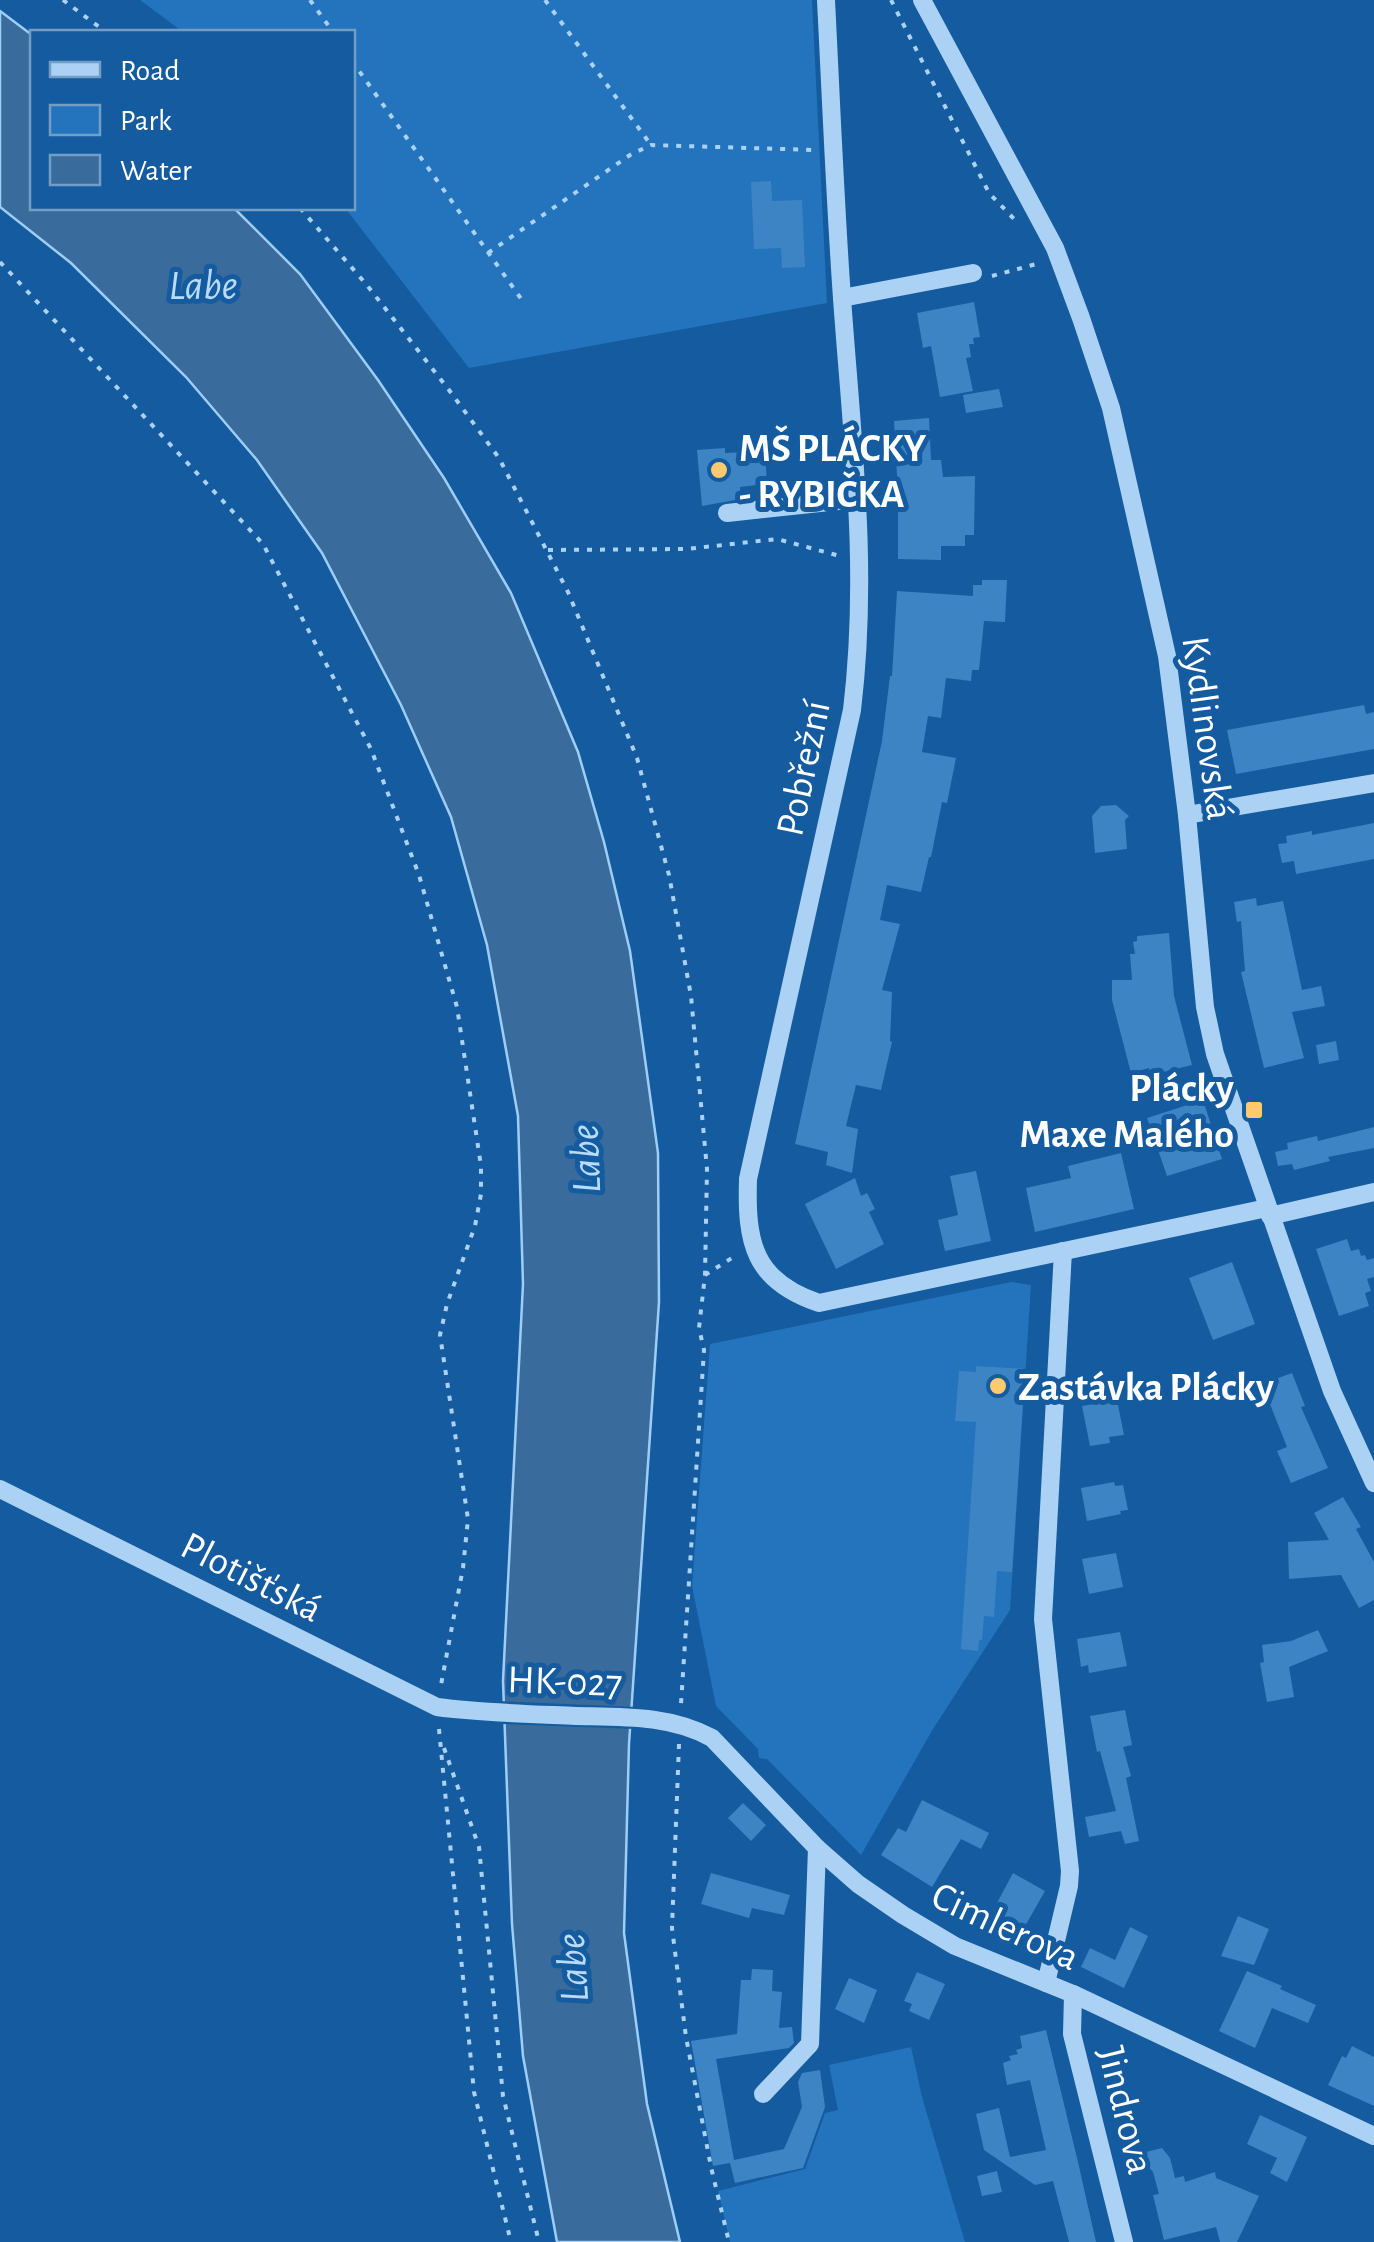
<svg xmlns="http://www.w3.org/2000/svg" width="1374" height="2242" viewBox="0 0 1374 2242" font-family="'Alegreya Sans',sans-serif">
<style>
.green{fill:#2374bc}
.water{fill:#396b9c;stroke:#9ecef7;stroke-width:2.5}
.pier{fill:#145b9f}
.building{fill:#3d84c5}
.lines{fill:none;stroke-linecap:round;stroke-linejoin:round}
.path{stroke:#abd2f4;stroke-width:4;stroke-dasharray:5 8;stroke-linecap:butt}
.minor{stroke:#abd2f4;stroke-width:18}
.poi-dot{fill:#ffca6e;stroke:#145b9f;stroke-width:4}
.labels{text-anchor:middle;stroke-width:10;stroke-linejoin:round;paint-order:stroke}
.poi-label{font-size:40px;font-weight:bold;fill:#fff;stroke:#145b9f;text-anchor:start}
.street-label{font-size:40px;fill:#fff;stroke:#145b9f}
.water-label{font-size:42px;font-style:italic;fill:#b8dbfa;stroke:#145b9f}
</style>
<rect width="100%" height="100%" fill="#145b9f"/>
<g class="green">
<path d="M140,0H812L827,303L469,368L345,208H352V32H183Z"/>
<path d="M1011,1282L1031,1285L1010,1610L933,1729L861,1855L767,1759L759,1758L758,1749L716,1706L692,1586L710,1344Z"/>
<path d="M911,2047L922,2097L965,2242H730L718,2191L805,2169L825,2113L838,2110L829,2065Z"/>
</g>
<path class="water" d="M0,11L32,35V208H234L300,274L378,380L444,478L511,593L578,752L604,842L630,951L658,1153L659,1302L629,1744L624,1933L647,2104L680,2242H557L523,2056L512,1924L503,1681L523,1284L518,1116L487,945L451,817L401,705L322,553L257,460L186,377L71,263L0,207Z"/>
<path class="pier" d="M499,1701L636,1707L635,1729L500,1724Z"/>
<g class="building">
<path d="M771,181L772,201L802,200L805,267L782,268L781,248L754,249L751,182Z"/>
<path d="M974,302L980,337L973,338L974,344H969L971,357L966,358L973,391L940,397L931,346L923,348L917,313Z"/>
<path d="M999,389L1003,407L966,413L963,395Z"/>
<path d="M929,418L931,460H941L943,477L975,476L974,535H965V546H941V560L898,559V494L894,421Z"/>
<path d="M725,448V453L765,451L767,484L740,487L741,499L702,506L697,450Z"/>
<path d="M982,580H1007L1005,622L984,621L979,670H972L971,681L946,678L941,718L928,716L922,752L956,758L947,803L942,802L931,857H929L921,892L887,885L880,920L900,924L882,990L892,992L890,1041L892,1042L881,1090L856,1085L846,1126L858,1129L852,1173L826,1165L828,1152L795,1144L882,741L890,676H892L897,591L973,596V585H982Z"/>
<path d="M1364,705L1366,714L1374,712V749L1236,774L1227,730Z"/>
<path d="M1116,805L1129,816L1125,820L1127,849L1095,853L1092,816L1101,806Z"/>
<path d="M1374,823V859L1296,874L1294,861L1282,863L1278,844L1287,843L1286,836L1312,831V835Z"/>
<path d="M1256,898L1257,906L1283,901L1302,990L1321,986L1325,1006L1292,1012L1304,1058L1264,1068L1241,972L1245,971L1241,921L1237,922L1234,902Z"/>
<path d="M1169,933L1174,996L1192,1065L1151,1075L1149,1068L1131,1073L1112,1000V980H1132L1130,954H1135L1133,942L1137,941V936Z"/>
<path d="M1336,1041L1339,1060L1319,1064L1316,1045Z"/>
<path d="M1203,1100L1222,1159L1167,1176L1147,1118Z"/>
<path d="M1374,1127V1148L1328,1157L1330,1161L1294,1170L1292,1164L1278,1166L1275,1152L1288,1149L1287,1143L1317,1136L1318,1141Z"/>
<path d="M1121,1153L1134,1209L1035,1232L1026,1188L1071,1178L1068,1166Z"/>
<path d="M976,1171L991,1241L945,1251L938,1220L958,1215L950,1176Z"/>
<path d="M855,1178L861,1196L867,1193L875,1209L869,1212L884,1244L836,1269L805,1204Z"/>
<path d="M1347,1239L1351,1251L1359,1249L1361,1256L1365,1255L1367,1260L1374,1258V1277L1367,1279L1371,1291L1365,1293L1369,1306L1339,1316L1316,1249Z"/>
<path d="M1232,1262L1255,1324L1213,1340L1189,1278Z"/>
<path d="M976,1366L1025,1369L1012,1572L997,1571L994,1617L984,1616L982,1640H979L978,1651L961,1649L976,1422L955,1421L959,1371L976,1372Z"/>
<path d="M1292,1373L1305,1406L1301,1407L1328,1468L1291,1483L1277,1451L1287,1447L1262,1384Z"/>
<path d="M1117,1400L1124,1435L1109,1437L1110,1443L1090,1446L1082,1406Z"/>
<path d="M1114,1482L1115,1486L1123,1485L1128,1510L1120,1511L1121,1514L1087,1521L1081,1488Z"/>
<path d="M1343,1497L1361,1527L1356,1529L1374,1562V1600L1359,1608L1341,1575L1289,1579L1288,1542L1329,1540L1314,1513Z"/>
<path d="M1116,1553L1123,1587L1089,1594L1082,1559Z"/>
<path d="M1318,1630L1328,1651L1289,1667L1294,1697L1267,1702L1260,1663L1264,1662L1262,1645L1291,1641Z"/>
<path d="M1120,1632L1127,1666L1089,1673L1088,1665L1081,1667L1077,1639Z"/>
<path d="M1125,1710L1132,1745L1123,1747L1131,1776L1126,1778L1139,1841L1125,1844L1121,1831L1089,1837L1085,1817L1116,1811L1100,1751L1097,1752L1090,1716Z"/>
<path d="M922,1800L989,1833L981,1849L961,1839L932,1887L881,1855L898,1828L906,1832Z"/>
<path d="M743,1803L766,1825L751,1841L728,1818Z"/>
<path d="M711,1873L790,1895L784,1915L752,1908L749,1918L701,1904Z"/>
<path d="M1013,1873L1045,1891L1020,1935L989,1918Z"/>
<path d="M1238,1916L1269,1929L1254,1965L1221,1956Z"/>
<path d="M1130,1927L1148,1936L1124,1988L1081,1967L1090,1948L1115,1960Z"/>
<path d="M752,1969L773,1970L772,1991L782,1992L779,2028L792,2027L794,2043L789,2048L716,2059L734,2160L784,2149L802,2107L798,2082L802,2073L820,2070L825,2107L803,2168L735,2183L730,2163L713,2166L691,2041L737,2034L741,1980H751Z"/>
<path d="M1247,1971L1282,1986L1280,1989L1316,2005L1308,2023L1272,2008L1255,2048L1219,2031Z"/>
<path d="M917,1972L945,1984L929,2020L909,2011L912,2004L904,2001Z"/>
<path d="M849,1978L877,1990L864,2023L835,2009Z"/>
<path d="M1046,2030L1078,2162L1096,2242H1069L1053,2181L1035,2185L984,2150L976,2114L999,2108L1010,2157L1046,2150L1030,2080L1007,2085L1003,2063L1011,2060L1009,2056L1018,2054L1016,2050L1022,2048L1020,2036Z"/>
<path d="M1352,2046L1374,2057V2106L1328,2085L1342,2056L1346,2058Z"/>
<path d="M1260,2115L1307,2137L1287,2182L1270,2173L1277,2158L1247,2144Z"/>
<path d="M1162,2148L1170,2158L1175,2178L1184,2176L1185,2182L1215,2172L1216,2178L1259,2196L1237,2242H1220L1216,2227L1164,2240L1153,2195L1159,2194L1153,2172L1138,2154Z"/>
<path d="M997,2171L1002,2192L982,2196L977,2176Z"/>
</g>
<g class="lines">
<g class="path">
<path d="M63,0L106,32"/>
<path d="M310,0L333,32"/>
<path d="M545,0L651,145"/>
<path d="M891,0L989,193L1016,221"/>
<path d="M352,61L522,300"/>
<path d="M300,208L366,284L449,390L499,458L568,592L637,758L669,875L691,996L707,1169L705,1275L699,1328L704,1350L681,1704"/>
<path d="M488,253L630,155L651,145L814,150"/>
<path d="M0,262L263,544L371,749L419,875L457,1007L481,1166V1194L475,1226L447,1304L440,1335L468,1519L463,1568L441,1685"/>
<path d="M992,276L1040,263"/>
<path d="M548,550L687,549L777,539L840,556"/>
<path d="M705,1275L735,1256"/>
<path d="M439,1729L474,2092L511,2242"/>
<path d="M679,1744L672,1928L686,2037L711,2167L729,2242"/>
<path d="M444,1748L479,1847L503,2096L539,2242"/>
</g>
<g class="minor">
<path d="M826,0C831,99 835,199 842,298C852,439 869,569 852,710L748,1179C746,1242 753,1281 819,1303L1267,1208"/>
<path d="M922,0L1055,248L1081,318L1111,408L1167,656L1187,815L1205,1007L1215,1054L1332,1391L1374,1483"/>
<path d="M842,298L973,273"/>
<path d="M727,513L858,499"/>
<path d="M1187,815L1374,783"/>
<path d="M1270,1216L1374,1192"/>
<path d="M0,1489L437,1707C483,1713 529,1714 576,1716C623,1717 670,1715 712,1738L817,1848L858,1884L903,1915L955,1946L1073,1994L1374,2136"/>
<path d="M1046,1983L1069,1886L1070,1871L1043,1619L1063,1251"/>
<path d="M1073,1994L1072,2034L1124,2242"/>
<path d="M763,2094L810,2044L817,1848"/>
</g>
</g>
<g class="poi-dot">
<circle cx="719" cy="470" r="10"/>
<rect x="1244" y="1100" width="20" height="20" rx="5"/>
<circle cx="998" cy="1386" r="10"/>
</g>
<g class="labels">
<g class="poi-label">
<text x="739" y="461">MŠ PLÁCKY<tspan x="739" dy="46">- RYBIČKA</tspan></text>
<text x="1234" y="1101" text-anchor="end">Plácky<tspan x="1234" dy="46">Maxe Malého</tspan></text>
<text x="1018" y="1400">Zastávka Plácky</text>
</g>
<g class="street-label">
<text transform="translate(1209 728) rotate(82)" y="14">Kydlinovská</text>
<text transform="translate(802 768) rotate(-78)" y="14">Pobřežní</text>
<text transform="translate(252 1576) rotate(27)" y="14">Plotišťská</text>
<text transform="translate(565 1680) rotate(2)" y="14">HK-027</text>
<text transform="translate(1006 1925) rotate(25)" y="14">Cimlerova</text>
<text transform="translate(1127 2110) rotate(76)" y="14">Jindrova</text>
</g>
<g class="water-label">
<text x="203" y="299">Labe</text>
<text transform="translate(584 1159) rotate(-92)" y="15">Labe</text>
<text transform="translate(571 1968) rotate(-94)" y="15">Labe</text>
</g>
</g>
<rect x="30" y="30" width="325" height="180" fill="#145b9f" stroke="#729dc5" stroke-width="2.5"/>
<rect x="50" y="62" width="50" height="15" fill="#abd2f4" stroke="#729dc5" stroke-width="2.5"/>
<text x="120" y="80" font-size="30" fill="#ffffff">Road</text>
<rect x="50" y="105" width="50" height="30" fill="#2374bc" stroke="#729dc5" stroke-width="2.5"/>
<text x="120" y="130" font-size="30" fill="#ffffff">Park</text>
<rect x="50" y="155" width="50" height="30" fill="#396b9c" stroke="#729dc5" stroke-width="2.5"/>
<text x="120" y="180" font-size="30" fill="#ffffff">Water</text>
</svg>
